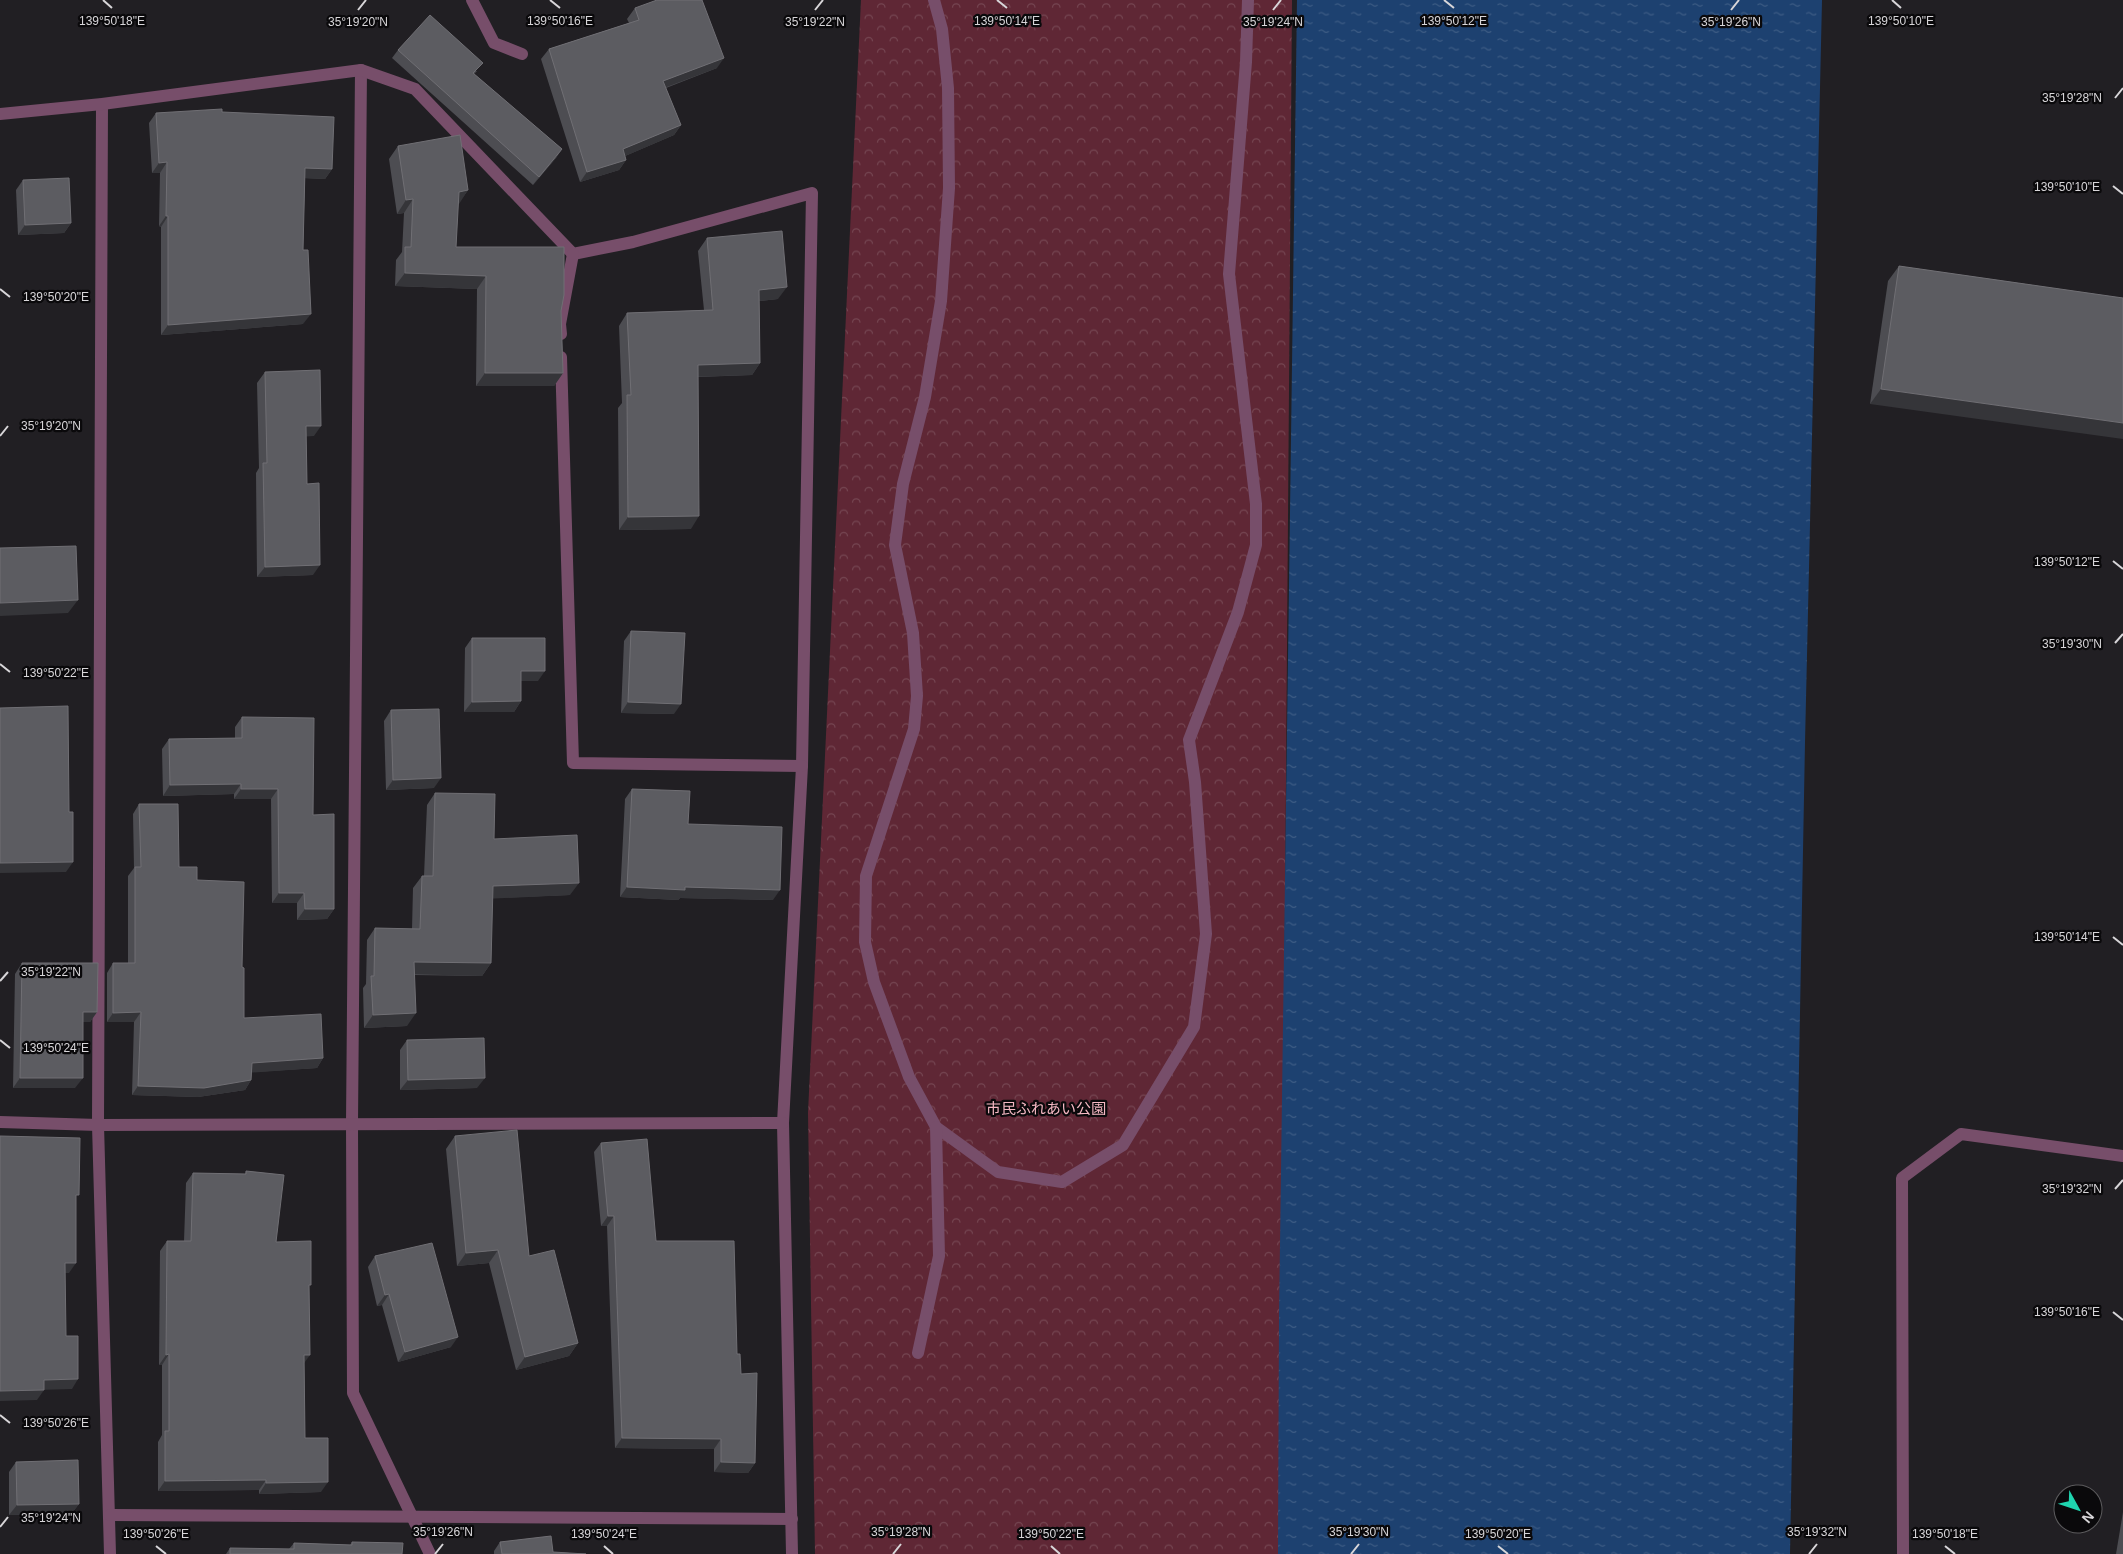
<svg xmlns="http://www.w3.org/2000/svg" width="2123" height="1554" viewBox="0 0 2123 1554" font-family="Arial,'Noto Sans JP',sans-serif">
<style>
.forest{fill:url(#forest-crowns)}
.water{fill:url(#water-ripples)}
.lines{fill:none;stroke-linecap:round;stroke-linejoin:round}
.minor{stroke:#774e6a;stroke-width:12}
.wall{fill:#4d4d52}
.shaded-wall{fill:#353539}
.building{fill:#5c5c61;stroke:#706f74}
.ticks{fill:none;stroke:#d8d6d9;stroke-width:2}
.labels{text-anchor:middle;stroke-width:4.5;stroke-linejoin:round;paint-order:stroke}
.park-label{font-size:15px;fill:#f5b8c3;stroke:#0a090b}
.ticks-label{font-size:12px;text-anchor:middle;fill:#d8d6d9;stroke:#0a090b;stroke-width:4.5;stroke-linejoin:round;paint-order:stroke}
</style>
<defs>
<pattern id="forest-crowns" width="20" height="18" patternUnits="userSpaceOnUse" patternTransform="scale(1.25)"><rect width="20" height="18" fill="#5f2735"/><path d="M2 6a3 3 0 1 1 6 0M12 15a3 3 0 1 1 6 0" fill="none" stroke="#754652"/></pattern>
<pattern id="water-ripples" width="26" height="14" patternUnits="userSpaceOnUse" patternTransform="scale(1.25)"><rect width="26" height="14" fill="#1d4170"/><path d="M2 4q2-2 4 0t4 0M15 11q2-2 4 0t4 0" fill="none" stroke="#3d5c84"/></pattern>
</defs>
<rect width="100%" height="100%" fill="#211f23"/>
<path class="forest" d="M861,0H1292L1280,1554H815L808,1113Z"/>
<path class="water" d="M1297,0H1822L1805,742L1790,1554H1278L1279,1318Z"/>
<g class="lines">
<g class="minor">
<path d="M472,0L494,43L522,54"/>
<path d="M934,0L942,29L948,88L949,188L941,301L925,397L903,484L895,545L913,633L917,696L914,729L866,876L865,942L874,982L909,1077L936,1127L998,1172L1062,1182L1123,1145L1194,1027L1206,934L1195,782L1189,740L1238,612L1256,545V504L1229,274L1246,62L1248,0"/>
<path d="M361,70L352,1123L353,1393L430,1554"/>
<path d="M102,104L98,1125L110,1554"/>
<path d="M0,114L102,104L361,70L415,89L573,254L633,242L812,193L802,766L783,1123L792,1554"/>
<path d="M561,334L560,324L573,254"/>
<path d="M561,357L573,763L802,766"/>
<path d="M0,1122L98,1125L783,1123"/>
<path d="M918,1353L939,1256L936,1127"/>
<path d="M110,1515L792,1519"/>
<path d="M1903,1554L1902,1178L1961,1134L2123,1156"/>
</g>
</g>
<g class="wall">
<path d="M635,8L717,68L666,88L681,125L674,135L625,156L626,160L619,170L580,182L541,59L549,49L629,23L627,19Z"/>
<path d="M398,50L477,71L474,74L562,149L556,158L533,185L392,58Z"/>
<path d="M222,112L332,169L325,179L305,178L303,250V324L161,335V227L159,226L160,173H152L149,123L156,113Z"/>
<path d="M398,146L468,190L458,204L456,247L561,311L563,373L554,386H476L477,289L395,286L396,260L402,252L404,213L397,214L389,159Z"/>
<path d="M23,180L71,223L64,233L18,235L16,190Z"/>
<path d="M707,238L778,299L759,301L760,363L752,375L698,377L691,529L619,530L618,408L622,403L619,326L627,313L704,310L698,251Z"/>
<path d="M1899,266L2123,298L1870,404L1888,281Z"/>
<path d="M265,372L314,436H306L307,484L313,575L257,577L256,473L259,468L257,383Z"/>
<path d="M631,631L674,714L621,713L624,641Z"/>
<path d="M472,638L538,681H521V701L514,712H464L465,648Z"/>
<path d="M391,710L434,788L386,790L384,721Z"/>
<path d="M242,717L313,815L334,909L327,919L297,920V903H272L271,799H234V794L163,796L162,749L169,739L235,738V727Z"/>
<path d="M632,789L688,824L773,900L680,898L678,900L620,897L625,799Z"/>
<path d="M435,793L494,839L570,895L492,898L491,963L482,976L414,975L407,1026L364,1028L363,988L366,984L367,940L375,928L412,929L413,888L422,876H424L427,805Z"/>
<path d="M139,804L179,867L197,880L242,967L244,1018L323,1058L317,1068L252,1072L251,1080L245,1090L198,1097L132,1095L134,1022H107V973L113,963H128V876L134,868L133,814Z"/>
<path d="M22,963L97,1012L90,1022H83L75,1088H13L15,974Z"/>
<path d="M407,1040L477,1088L400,1090V1050Z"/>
<path d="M455,1136L529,1256L578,1343L569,1356L516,1370L489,1263L457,1266L446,1149Z"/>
<path d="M601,1143L656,1241L737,1354L755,1463L748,1473L714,1472V1449L615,1448L607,1226H601L594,1152Z"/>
<path d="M246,1171L276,1242L309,1288L304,1363L305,1438L321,1492L259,1494V1490L158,1491V1442L162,1435V1365H159L160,1251L167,1241H184L186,1183L193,1173L245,1174Z"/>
<path d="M375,1256L451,1347L398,1362L382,1305L377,1306L368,1267Z"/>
<path d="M16,1462L79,1504L71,1514L9,1515V1472Z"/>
<path d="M2123,1512V1554H2116Z"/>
<path d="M352,1542L402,1554H226L230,1548L289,1549L294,1543L350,1545Z"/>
<path d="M500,1542L553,1552L586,1554H494V1551Z"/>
</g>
<g class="shaded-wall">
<path d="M724,58L717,68L656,91L663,81Z"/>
<path d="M681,125L674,135L616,160L623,149Z"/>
<path d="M562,149L556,158L533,185L539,177Z"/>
<path d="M626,160L619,170L580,182L587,172Z"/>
<path d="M167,162L160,173H152L159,163Z"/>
<path d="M305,168L332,169L325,179L298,178Z"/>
<path d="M468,190L459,204L450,205L459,192Z"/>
<path d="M413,199L404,213L397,214L406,200Z"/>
<path d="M166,216H168L161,227L159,226Z"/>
<path d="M71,223L64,233L18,235L25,225Z"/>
<path d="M405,273L486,276L477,289L395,286Z"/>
<path d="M787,287L778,299L750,302L759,290Z"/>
<path d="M311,314L303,324L161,335L168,325Z"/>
<path d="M760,363L752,375L689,377L698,365Z"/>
<path d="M485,373H563L554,386H476Z"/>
<path d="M1881,389L2123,423V439L1870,404Z"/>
<path d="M306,426H321L314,436L299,437Z"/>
<path d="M699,516L691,529L619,530L628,517Z"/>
<path d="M320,565L313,575L257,577L265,567Z"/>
<path d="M78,600L68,613L0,616V603Z"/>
<path d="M521,671H545L538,681H514Z"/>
<path d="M521,701L514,712H464L472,702Z"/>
<path d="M628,702L681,704L674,714L621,713Z"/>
<path d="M441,778L434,788L386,790L393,780Z"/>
<path d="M241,784L234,794L163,796L170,785Z"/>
<path d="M241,789H278L271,799H234Z"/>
<path d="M73,862L66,872L0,873V863Z"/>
<path d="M579,883L570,895L484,899L493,886Z"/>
<path d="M627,887H685L780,890L773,900L680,898L678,900L620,897Z"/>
<path d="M279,893H304L297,903H272Z"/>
<path d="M305,909H334L327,919L297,920Z"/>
<path d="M414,962L491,963L482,976L405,974Z"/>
<path d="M83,1012H97L90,1022H76Z"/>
<path d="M141,1012L134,1022H107L113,1013Z"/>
<path d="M416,1013L407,1026L364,1028L373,1015Z"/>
<path d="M323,1058L317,1068L245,1073L252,1063Z"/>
<path d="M20,1078H83L75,1088H13Z"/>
<path d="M485,1078L477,1088L400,1090L408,1080Z"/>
<path d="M251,1080L245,1090L198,1097L132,1095L138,1086Z"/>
<path d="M608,1216H614L607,1226H601Z"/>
<path d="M498,1250L489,1263L457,1266L466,1253Z"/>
<path d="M65,1263H76L69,1273H58Z"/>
<path d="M389,1294L382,1305L377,1306L385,1295Z"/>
<path d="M458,1337L451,1347L398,1362L405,1352Z"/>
<path d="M578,1343L569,1356L516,1370L525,1357Z"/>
<path d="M169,1354L162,1365H159L166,1355Z"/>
<path d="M304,1355H310L302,1366Z"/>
<path d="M78,1379L72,1389L37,1390L44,1380Z"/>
<path d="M44,1390L37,1400L0,1401V1391Z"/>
<path d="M622,1438L721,1439L714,1449L615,1448Z"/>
<path d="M721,1462L755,1463L748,1473L714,1472Z"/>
<path d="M266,1480L259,1490L158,1491L165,1481Z"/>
<path d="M328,1482L321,1492L259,1494L266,1483Z"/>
<path d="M79,1504L71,1514L9,1515L17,1505Z"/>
</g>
<g class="building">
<path d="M657,0H702L724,58L663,81L681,125L623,149L626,160L587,172L549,49L639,20L635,8Z"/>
<path d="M430,15L483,63L473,73L562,149L539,177L398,50Z"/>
<path d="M222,109V112L334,117L332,169L305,168L303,250H308L311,314L168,325V216H166L167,162L159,163L156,113Z"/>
<path d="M460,135L468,190L459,192L456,247H564V295L561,311L563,373H485L486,276L405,273V247H411L413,199L406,200L398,146Z"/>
<path d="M69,178L71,223L25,225L23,180Z"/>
<path d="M782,231L787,287L759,290L760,363L698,365L699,516L628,517L627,395H631L627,313L713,310L707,238Z"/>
<path d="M1899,266L2123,298V423L1881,389Z"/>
<path d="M320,370L321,426H306L307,484L319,483L320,565L265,567L263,463H267L265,372Z"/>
<path d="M76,546L78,600L0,603V548Z"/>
<path d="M631,631L685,633L681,704L628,702Z"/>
<path d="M472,638H545V671H521V701L472,702Z"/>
<path d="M68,706L69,812H73V862L0,863V708Z"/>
<path d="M439,709L441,778L393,780L391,710Z"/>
<path d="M242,717L314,718L313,815L334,814V909H305L304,893H279L278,789H241V784L170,785L169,739L242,738Z"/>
<path d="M632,789L690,791L688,824L782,827L780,890L685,887V890L627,887Z"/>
<path d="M435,793L495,794L494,839L577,835L579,883L493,886L491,963L414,962L416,1013L373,1015L371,976H374L375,928L420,929L422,876H433Z"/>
<path d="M139,804H178L179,867H197V880L244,882L242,967L244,968V1018L321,1014L323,1058L252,1063L251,1080L204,1088L138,1086L141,1012L113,1013V963H135V867H141Z"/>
<path d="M22,963H98L97,1012H83V1078H20Z"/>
<path d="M484,1038L485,1078L408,1080L407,1040Z"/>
<path d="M517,1130L529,1256L554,1250L578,1343L525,1357L498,1250L466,1253L455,1136Z"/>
<path d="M0,1136L80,1138L79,1195H76V1263H65L66,1336H78V1379L44,1380V1390L0,1391Z"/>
<path d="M647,1139L656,1241H734L737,1354H740L741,1374L757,1373L755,1463L721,1462V1439L622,1438L614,1216H608L601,1143Z"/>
<path d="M246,1171L284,1175L276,1242L311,1241V1285H309L310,1355H304L305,1438H328V1482L266,1483V1480L165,1481V1431H169V1354L166,1355L167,1241H191L193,1173L246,1174Z"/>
<path d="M432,1243L458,1337L405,1352L389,1294L385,1295L375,1256Z"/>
<path d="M78,1460L79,1504L17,1505L16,1462Z"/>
<path d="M551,1536L553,1552L586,1554H502L500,1542Z"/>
<path d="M352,1542L403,1543L402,1554H230V1548L294,1549V1543L352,1545Z"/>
</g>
<path class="ticks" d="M103,0L112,8M550,0L560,8M997,0L1007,8M1444,0L1454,8M1892,0L1901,8M358,10L366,0M815,10L823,0M1273,10L1281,0M1731,10L1739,0M2115,98L2123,88M2113,186L2123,194M0,289L10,297M0,436L8,426M2113,561L2123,569M2115,643L2123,634M0,664L10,672M2113,937L2123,945M0,981L8,972M0,1040L10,1048M2115,1189L2123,1180M2113,1312L2123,1320M0,1415L10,1423M0,1527L8,1517M156,1546L166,1554M604,1546L613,1554M1051,1546L1060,1554M1498,1546L1508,1554M1945,1546L1955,1554M435,1554L443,1544M893,1554L901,1544M1351,1554L1359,1544M1809,1554L1817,1544"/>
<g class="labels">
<g class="park-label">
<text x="1046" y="1114">市民ふれあい公園</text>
</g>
</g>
<g class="ticks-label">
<text x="112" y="25">139°50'18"E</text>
<text x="560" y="25">139°50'16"E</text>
<text x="1454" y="25">139°50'12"E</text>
<text x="1901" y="25">139°50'10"E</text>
<text x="1007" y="25">139°50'14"E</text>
<text x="358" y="26">35°19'20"N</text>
<text x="815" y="26">35°19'22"N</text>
<text x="1273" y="26">35°19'24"N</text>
<text x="1731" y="26">35°19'26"N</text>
<text x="2072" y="102">35°19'28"N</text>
<text x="2067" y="191">139°50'10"E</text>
<text x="56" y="301">139°50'20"E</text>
<text x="51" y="430">35°19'20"N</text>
<text x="2067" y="566">139°50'12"E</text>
<text x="2072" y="648">35°19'30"N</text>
<text x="56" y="677">139°50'22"E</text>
<text x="2067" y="941">139°50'14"E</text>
<text x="51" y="976">35°19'22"N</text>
<text x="56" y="1052">139°50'24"E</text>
<text x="2072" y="1193">35°19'32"N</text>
<text x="2067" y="1316">139°50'16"E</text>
<text x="56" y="1427">139°50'26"E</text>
<text x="51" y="1522">35°19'24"N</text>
<text x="443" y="1536">35°19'26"N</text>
<text x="901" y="1536">35°19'28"N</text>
<text x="1359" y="1536">35°19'30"N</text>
<text x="1817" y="1536">35°19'32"N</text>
<text x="156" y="1538">139°50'26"E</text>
<text x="604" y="1538">139°50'24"E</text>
<text x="1051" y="1538">139°50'22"E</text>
<text x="1498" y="1538">139°50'20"E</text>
<text x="1945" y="1538">139°50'18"E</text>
</g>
<g transform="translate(2078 1509) rotate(130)"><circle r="24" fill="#0a090b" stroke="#5c5b5d"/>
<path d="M0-4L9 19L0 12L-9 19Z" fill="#1fd5b0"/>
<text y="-8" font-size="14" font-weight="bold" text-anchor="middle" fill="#d8d6d9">N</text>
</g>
</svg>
